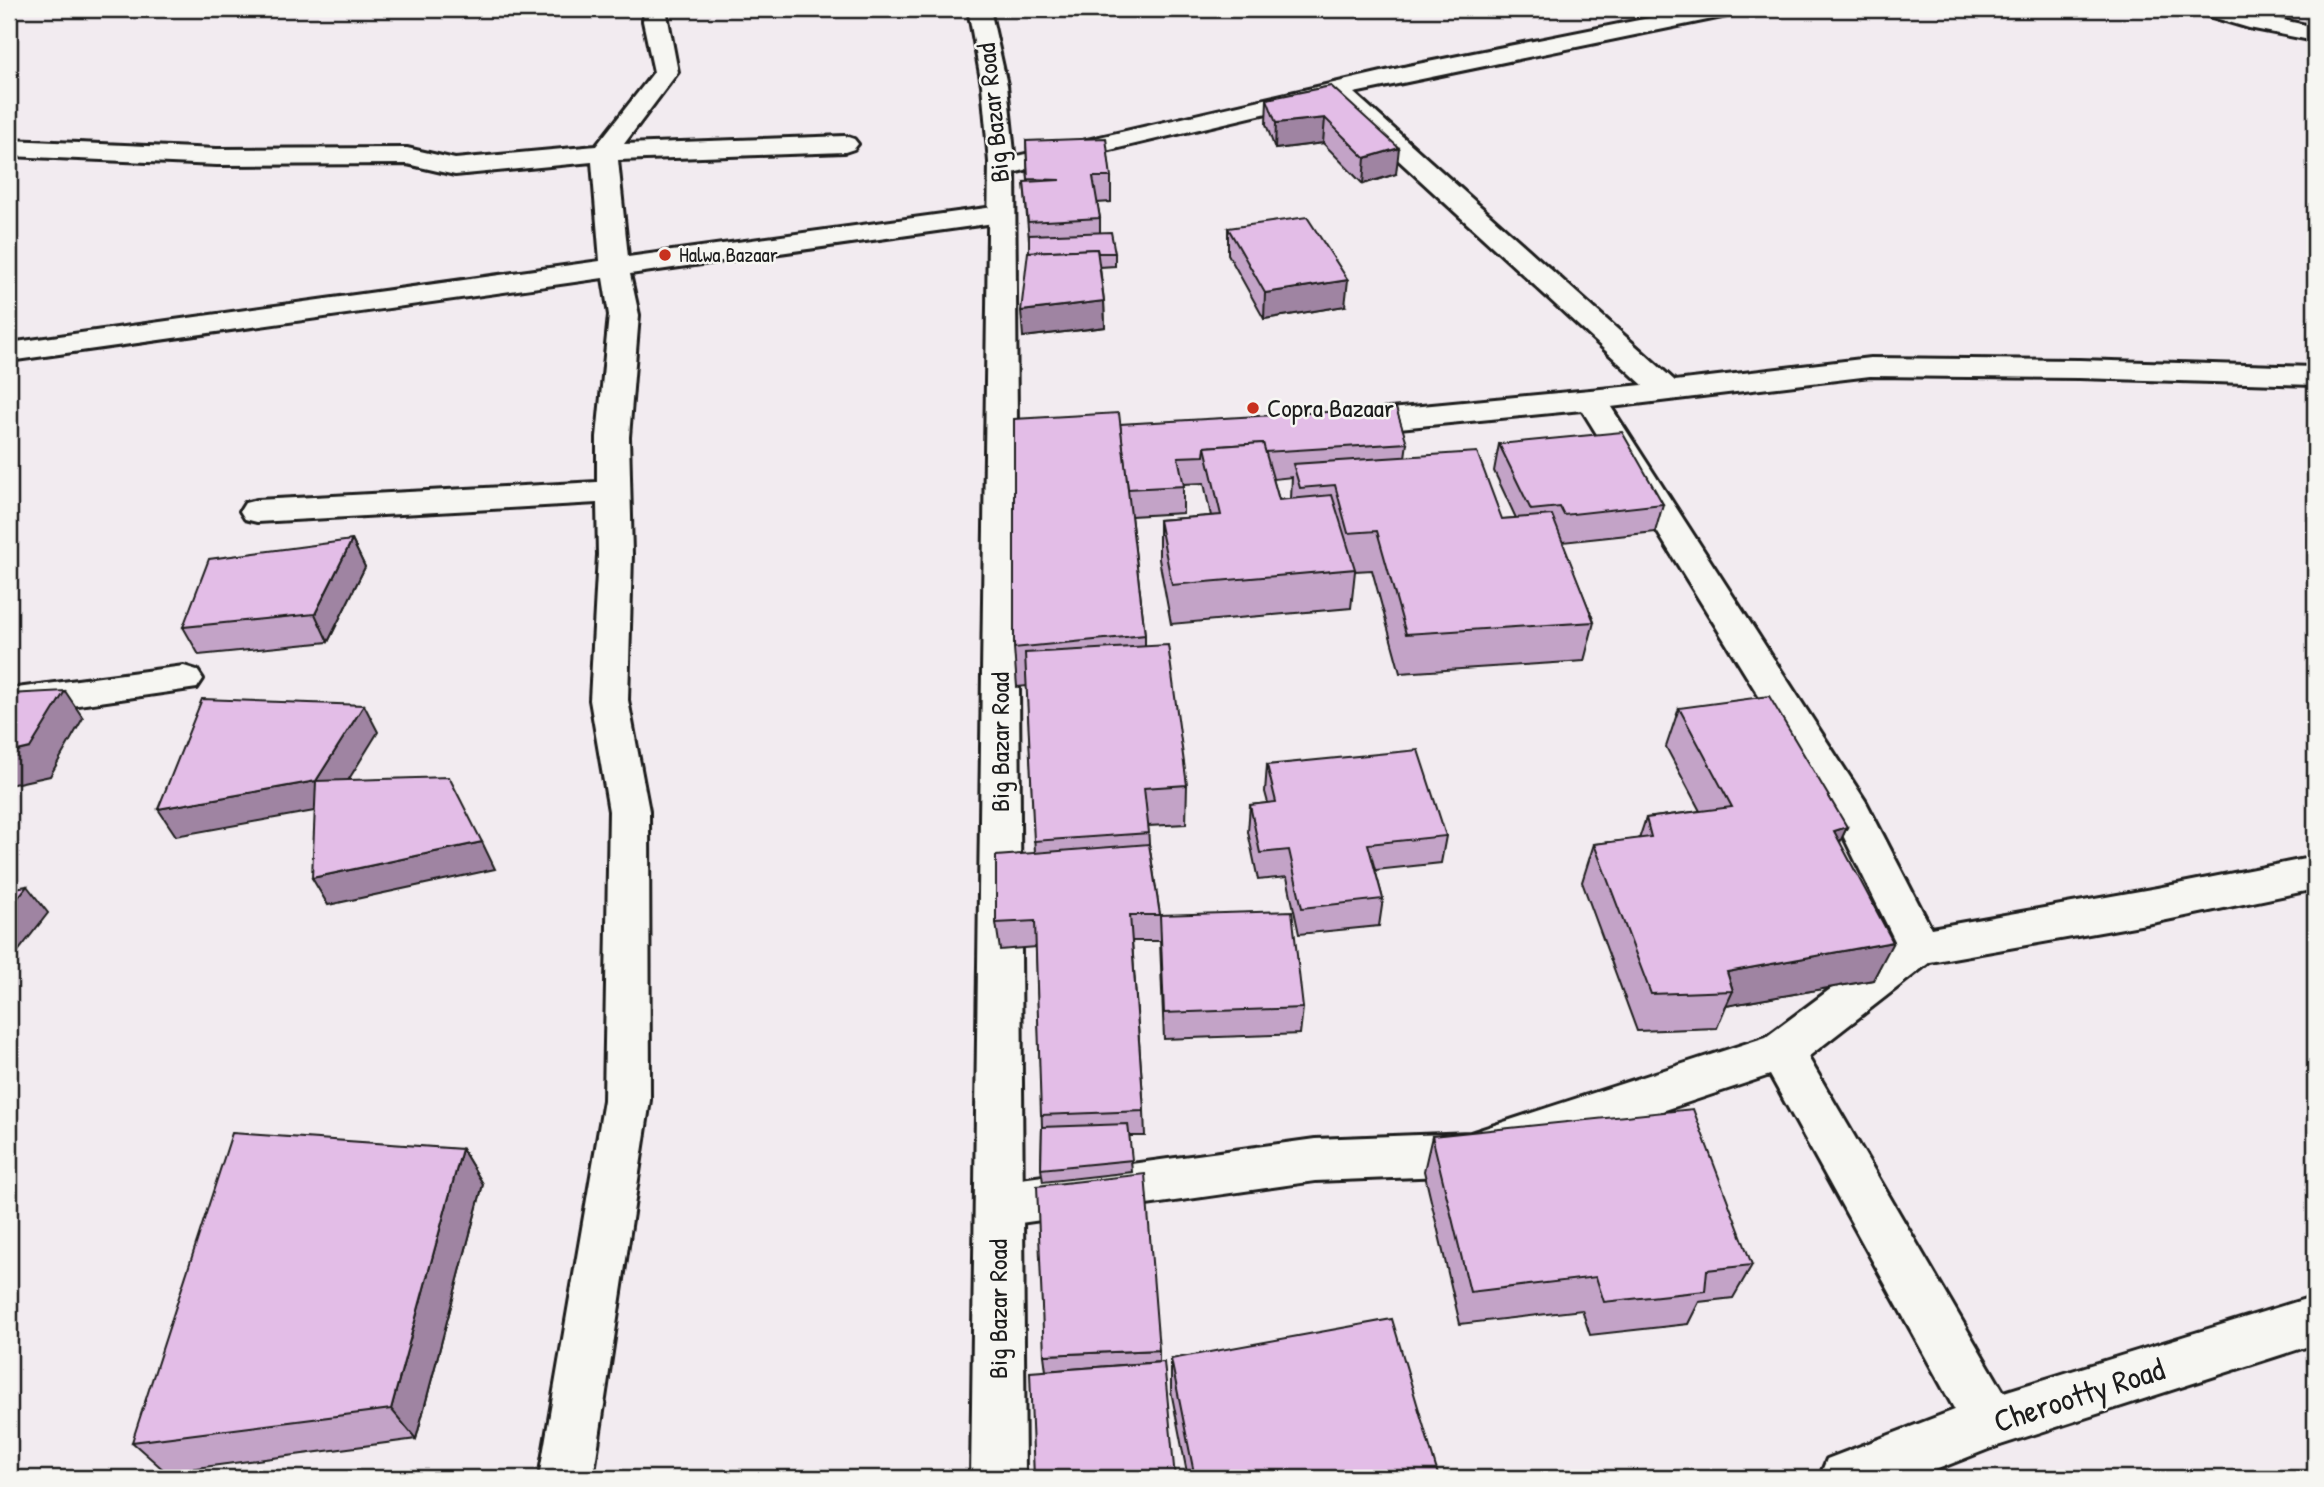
<svg xmlns="http://www.w3.org/2000/svg" width="2324" height="1487" viewBox="0 0 2324 1487" font-family="'Patrick Hand',sans-serif">
<style>
.lines{fill:none;stroke-linecap:round;stroke-linejoin:round}
.street-casing{stroke:#1c1c1c;stroke-width:6}
.secondary-casing{stroke:#1c1c1c;stroke-width:6}
.street{fill:#f6f6f2;fill-rule:evenodd}
.secondary{fill:#f6f6f2;fill-rule:evenodd}
.wall{fill:#c3a3c7;stroke:#1c1c1c;stroke-width:2;fill-rule:evenodd}
.shaded-wall{fill:#9f84a2;stroke:#1c1c1c;stroke-width:2}
.building{fill:#e3bde7;stroke:#1c1c1c;stroke-width:2}
.poi-dot{fill:#c8321e;stroke:#f6f6f2;stroke-width:2.5}
.labels{text-anchor:middle;stroke-width:5;stroke-linejoin:round;paint-order:stroke}
.far-poi-label{font-size:21px;fill:#1c1c1c;stroke:#f6f6f2;text-anchor:start}
.street-label{font-size:26px;fill:#1c1c1c;stroke:#f6f6f2}
.poi-label{font-size:26px;fill:#1c1c1c;stroke:#f6f6f2;text-anchor:start}
.near-street-label{font-size:32px;fill:#1c1c1c;stroke:#f6f6f2}
</style>
<rect width="100%" height="100%" fill="#f2ebf0"/>
<filter id="ink" filterUnits="userSpaceOnUse"><feTurbulence type="fractalNoise" baseFrequency=".0143" numOctaves="2"/><feDisplacementMap in="SourceGraphic" scale="14" xChannelSelector="R" yChannelSelector="G"/><feConvolveMatrix kernelMatrix="1 2 1 2 8 2 1 2 1" color-interpolation-filters="sRGB"/></filter>
<g filter="url(#ink)">
<g class="lines">
<defs>
<g id="street">
<path d="M644,9H666L678,72L624,144L845,136L854,139L858,144L854,149L845,152L618,160L628,257L1001,206L1011,208L1015,214L1011,220L1001,222L630,274L639,315L629,437L632,555L628,700L649,811L650,1100L593,1478H539L604,1100L609,811L590,700L598,555L597,503L257,522L245,519L240,511L245,503L257,500L597,482V437L609,315L603,278L9,361V343L600,261L592,162L455,175L407,164L217,165L9,156V140L217,149L407,148L455,159L596,146L654,72L643,21Z"/>
<path d="M1694,9H1738L1735,14L1727,16L1354,93L1675,381L1870,358L2079,360L2315,367V385L2079,378L1870,376L1611,407L1866,802L1931,928L2157,888L2315,857V889L2157,922L1930,962L1808,1057L2010,1403L2017,1422L2010,1441L1991,1448L1972,1441L1770,1075L1470,1175L1315,1181L999,1226L982,1220L975,1204L982,1188L999,1182L1315,1139L1470,1133L1766,1037L1895,941L1835,819L1582,410L1348,433L1337,430L1332,423L1337,416L1348,413L1643,385L1331,98L1004,175L995,173L991,167L995,161L1004,159L1408,66Z"/>
<path d="M2199,9H2233L2315,27V41L2249,28L2202,14Z"/>
<path d="M184,666L197,670L203,679L197,688L9,715V689Z"/>
</g>
<g id="secondary">
<path d="M968,9H990L1007,85L1015,162L1025,1478H971L989,162L982,85Z"/>
<path d="M2315,1296V1344L1991,1448L1915,1478H1819L1827,1459L1991,1396Z"/>
</g>
</defs>
<use href="#street" class="street-casing"/>
<use href="#secondary" class="secondary-casing"/>
<use href="#street" class="street"/>
<use href="#secondary" class="secondary"/>
</g>
<g class="wall">
<path d="M1331,86L1396,174L1363,184L1323,143L1275,149L1266,124L1267,99Z"/>
<path d="M1026,141L1111,177V202L1097,203L1100,218V232L1115,253V266L1100,267L1104,301L1105,327L1023,337L1029,252V240L1024,182H1028Z"/>
<path d="M1228,228L1345,306L1264,319L1228,254Z"/>
<path d="M1120,424L1407,443L1405,457L1502,519L1516,518L1494,471L1499,444L1663,504L1655,532L1562,542L1594,622L1584,661L1400,673L1372,570L1355,571L1351,608L1171,624L1159,559V520L1211,516L1204,483L1183,484V513L1131,516L1145,635V646L1187,785L1186,824L1148,826L1149,844L1160,915L1303,1008L1300,1034L1164,1039L1160,941H1132L1144,1111L1145,1136H1129L1132,1172L1043,1182L1041,1169L1042,1127L1036,947L1000,950L996,923L1035,853L1027,686L1017,687L1014,648ZM1292,477L1291,499L1279,500L1273,479Z"/>
<path d="M352,540L365,567L328,642L199,655L183,627Z"/>
<path d="M1679,708L1847,827L1840,842L1873,980L1726,1006L1717,1028L1637,1031L1582,882L1594,844L1639,839L1646,818L1700,811L1666,747Z"/>
<path d="M1267,765L1446,836L1441,863L1375,870L1383,899L1379,926L1299,934L1287,877L1258,880L1248,832L1250,805L1268,803L1265,792Z"/>
<path d="M1432,1136L1752,1265L1733,1298L1699,1302L1688,1324L1590,1335L1582,1310L1460,1324L1424,1171Z"/>
<path d="M462,1149L483,1184L416,1439L166,1472L132,1442Z"/>
<path d="M1159,1350V1362L1046,1371L1044,1355Z"/>
<path d="M1171,1359L1439,1478H1188L1171,1391Z"/>
</g>
<g class="shaded-wall">
<path d="M1325,118L1323,143L1275,149L1276,123Z"/>
<path d="M1399,148L1396,174L1363,184L1365,158Z"/>
<path d="M1348,280L1345,306L1264,319L1265,293Z"/>
<path d="M1104,301L1105,327L1023,337L1021,311Z"/>
<path d="M352,540L365,567L328,642L315,614Z"/>
<path d="M65,691L83,718L50,776L9,785V753Z"/>
<path d="M364,705L378,732L331,808L316,781Z"/>
<path d="M316,781L331,808L176,836L158,809Z"/>
<path d="M1847,827L1829,865L1834,831Z"/>
<path d="M482,842L495,869L328,905L312,878Z"/>
<path d="M27,886L48,913L9,963V909Z"/>
<path d="M1893,942L1873,980L1726,1006L1733,991L1727,972Z"/>
<path d="M462,1149L483,1184L416,1439L391,1409Z"/>
</g>
<g class="building">
<path d="M1331,86L1399,148L1365,158L1325,118L1276,123L1267,99Z"/>
<path d="M1106,138L1111,177H1093L1100,218L1028,222L1024,182L1060,180L1028,179L1026,141Z"/>
<path d="M1307,217L1348,280L1265,293L1228,228Z"/>
<path d="M1111,232L1115,253H1098L1097,249L1029,252V235Z"/>
<path d="M1097,249L1104,301L1021,311L1028,252Z"/>
<path d="M1396,408L1407,443L1265,452L1263,443L1205,447L1204,456L1178,457L1184,486L1128,489L1120,424Z"/>
<path d="M1119,413L1145,635L1014,648V419Z"/>
<path d="M1622,432L1663,504L1564,515L1560,507L1531,510L1499,444Z"/>
<path d="M1263,443L1279,500L1332,495L1355,569L1172,585L1159,520L1221,515L1205,447Z"/>
<path d="M1477,452L1502,519L1552,515L1594,622L1406,634L1377,531L1348,533L1335,485L1300,488L1293,464Z"/>
<path d="M352,540L315,614L183,627L209,559Z"/>
<path d="M1168,645L1187,785L1144,788L1149,833L1034,841L1025,653Z"/>
<path d="M65,691L30,748L9,753V694Z"/>
<path d="M1769,696L1847,827L1834,831L1893,942L1727,972L1733,991L1651,994L1594,844L1651,837L1646,818L1732,807L1679,708Z"/>
<path d="M202,699L364,705L316,781L449,777L482,842L312,878L316,781L158,809Z"/>
<path d="M1418,750L1446,836L1368,844L1383,899L1302,908L1289,850L1260,853L1250,805L1276,802L1267,765Z"/>
<path d="M1149,844L1160,915L1292,911L1303,1008L1164,1013L1160,915H1130L1144,1111L1041,1115L1035,921L996,923V856Z"/>
<path d="M27,886L9,909V889Z"/>
<path d="M1693,1109L1752,1265L1707,1270L1705,1291L1604,1302L1596,1277L1470,1292L1432,1136Z"/>
<path d="M1128,1124L1132,1160L1041,1169L1042,1127Z"/>
<path d="M232,1133L462,1149L391,1409L132,1442Z"/>
<path d="M1145,1174L1159,1350L1044,1355L1037,1186Z"/>
<path d="M1392,1319L1439,1478H1195L1171,1359Z"/>
<path d="M1164,1362L1175,1478H1034L1030,1372Z"/>
</g>
</g>
<g class="poi-dot">
<circle cx="665" cy="255" r="7"/>
<circle cx="1253" cy="408" r="7"/>
</g>
<g class="labels">
<g class="far-poi-label">
<text x="679" y="262">Halwa Bazaar</text>
</g>
<g class="street-label">
<text transform="translate(993 113) rotate(-96)" y="9">Big Bazar Road</text>
<text transform="translate(1000 742) rotate(-90)" y="9">Big Bazar Road</text>
<text transform="translate(998 1309) rotate(-90)" y="9">Big Bazar Road</text>
</g>
<g class="poi-label">
<text x="1267" y="417">Copra Bazaar</text>
</g>
<g class="near-street-label">
<text transform="translate(2079 1395) rotate(-18)" y="11">Cherootty Road</text>
</g>
</g>
<rect width="2324" height="1487" fill="none" stroke="#f6f6f2" stroke-width="35"/>
<rect x="18" y="18" width="2289" height="1452" fill="none" stroke="#1c1c1c" stroke-width="2.5" filter="url(#ink)"/>
</svg>
